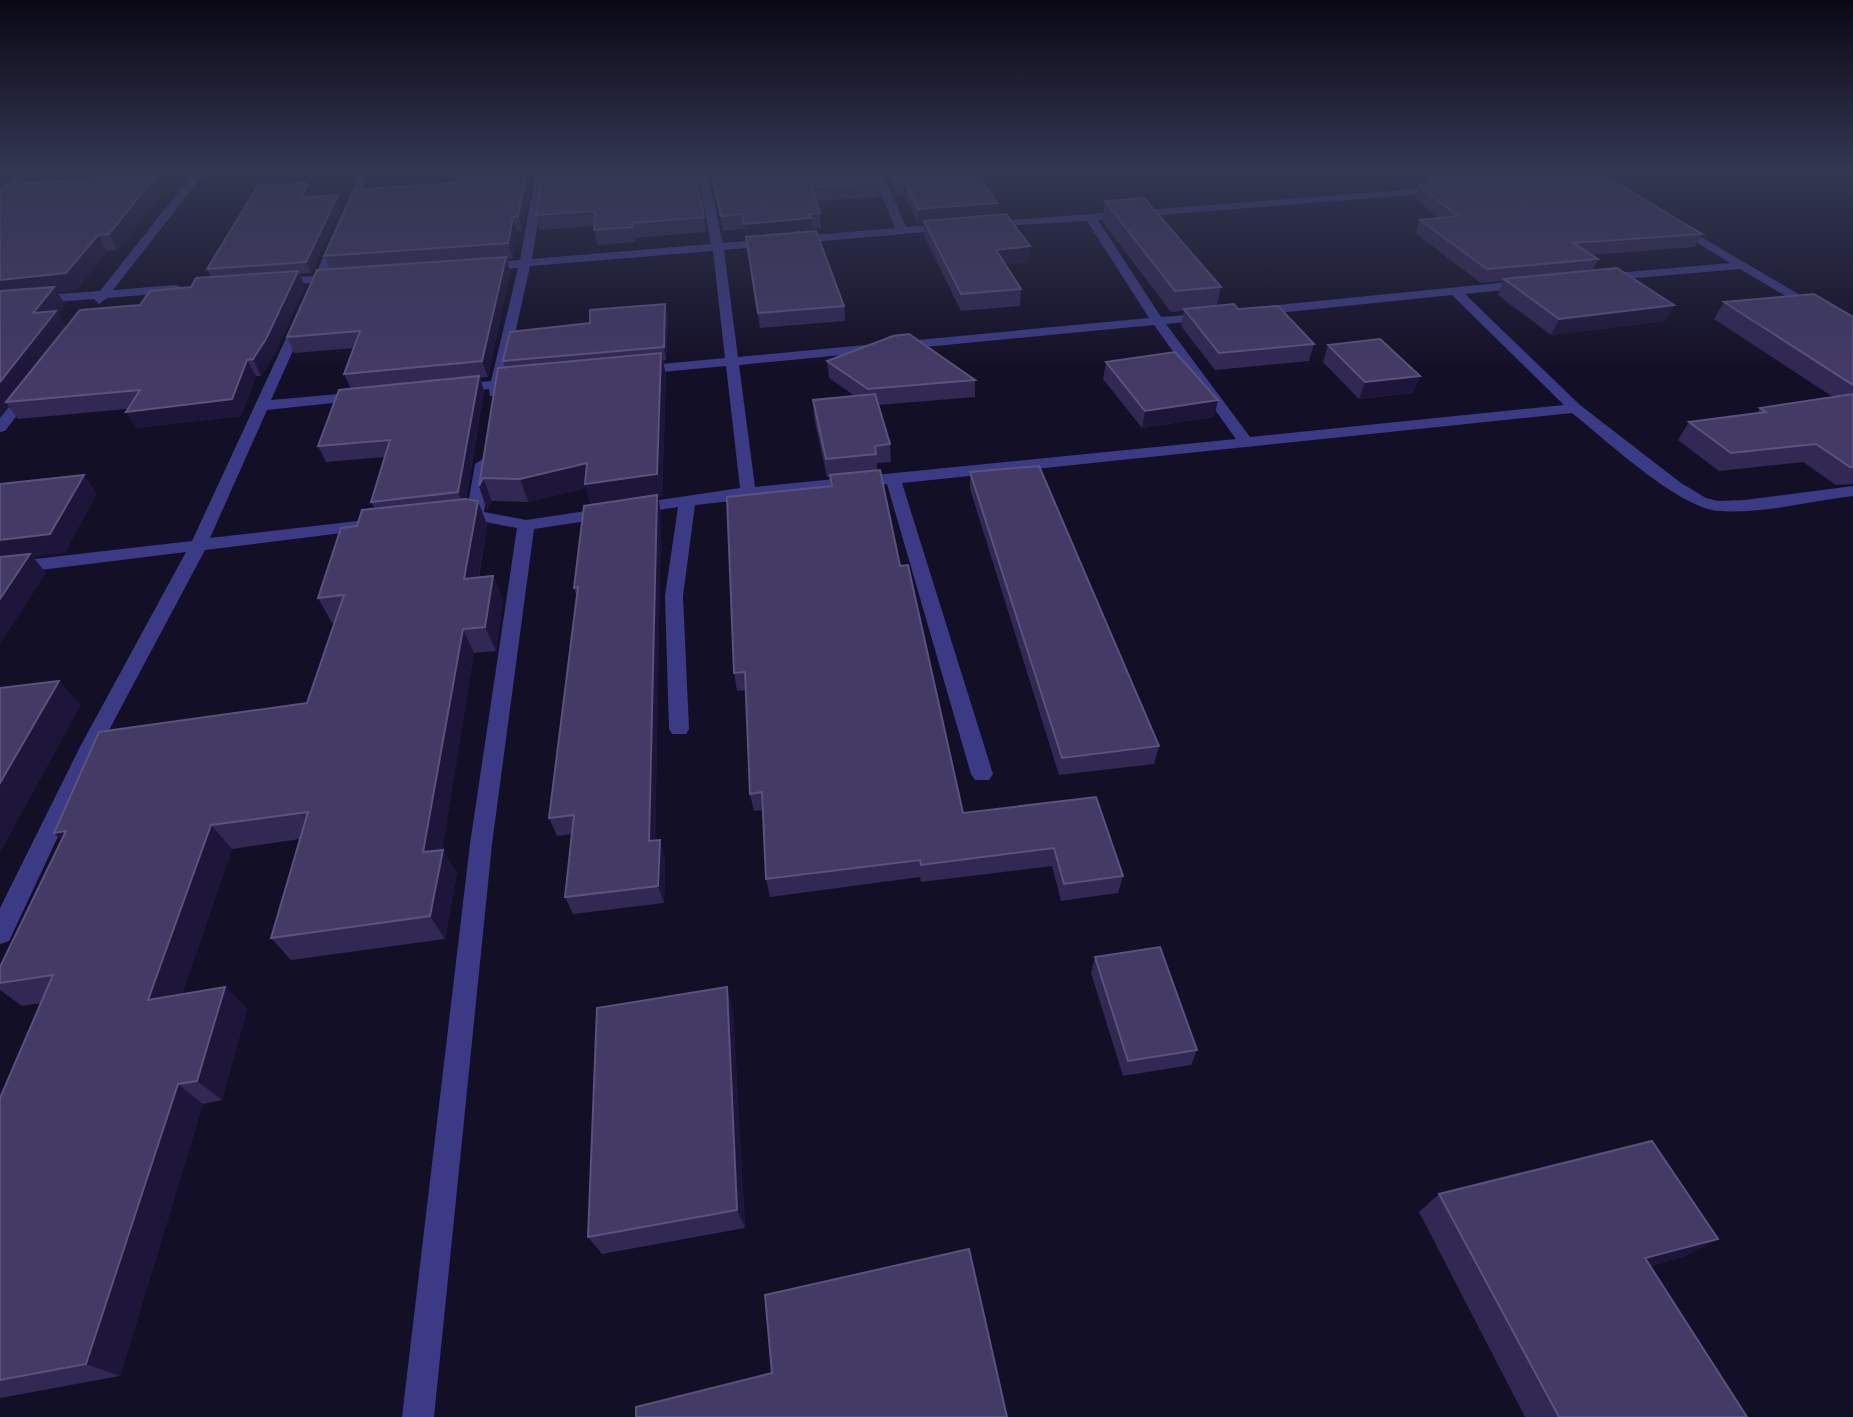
<svg xmlns="http://www.w3.org/2000/svg" width="1853" height="1417" viewBox="0 0 1853 1417" font-family="'Archivo Narrow',sans-serif">
<style>
.lines{fill:none;stroke-linecap:round;stroke-linejoin:round}
.minor{fill:#3d3a85;fill-rule:evenodd}
.wall{fill:#312854}
.shaded-wall{fill:#1d163a}
.building{fill:#433a66;stroke:#5a527e;stroke-width:2}
</style>
<rect width="100%" height="100%" fill="#130f26"/>
<g class="lines">
<g class="minor">
<path d="M21,171H32L0,199V190Z"/>
<path d="M195,171H206L113,290L176,285L180,286V292L107,298L99,304L94,299L0,306V298L100,291Z"/>
<path d="M361,171H371L327,275H343V281L324,283L319,293L315,294L309,290L312,283L271,285V279L275,278L315,276Z"/>
<path d="M536,171H546L532,259L711,244L697,171H707L723,243L895,228L872,171H882L906,227L949,224L955,227L949,230L724,250L738,357L1149,318L1087,221L981,227V223L985,222L1418,189L1422,190V194L1098,220L1161,317L1214,313L1215,316L1209,320L1166,324L1250,437L1564,405L1452,295L1257,315L1251,311L1257,307L1528,280L1534,284L1532,287L1465,294L1580,405L1681,483L1706,498L1718,501L1744,500L1853,486V496C1810,501 1762,514 1719,511C1678,508 1605,439 1572,413L902,483L993,774L989,780H975L971,774L887,484L695,505L683,596L689,729L686,734H672L669,729L665,596L678,507L534,529L492,844L434,1417H402L470,844L517,528L475,520L457,522L449,517L451,513L467,511L475,464L483,459L491,464L484,512L526,520L740,488L726,366L640,374L633,370L640,366L725,358L713,251L530,266L505,379L521,378L528,382L503,388L500,396H490L489,389L457,392L450,388L457,384L491,381L518,268L483,271L477,267L483,263L520,260ZM1154,325L1236,439L755,487L739,365Z"/>
<path d="M1679,224L1853,326V336L1740,269L1600,281V275L1604,274L1730,263L1675,229L1673,227Z"/>
<path d="M301,315L307,319L271,400L361,392L368,396L361,400L267,410L210,538L366,520L374,525L366,530L205,550L101,745L9,941L0,944V908L81,745L186,552L0,575V563L192,541L295,319Z"/>
<path d="M28,388L35,392L5,431L0,432V418L23,389Z"/>
</g>
</g>
<g class="wall">
<path d="M533,171L522,231L517,232L513,259H507L510,272L488,377L480,378L484,391L466,499L478,501L487,525L479,577L493,576L503,600L496,651L474,653L442,850L457,873L445,939L291,960L271,938L300,839L232,849L182,994L225,987L247,1009L222,1100L203,1104L120,1376L0,1398V1098L41,1003L22,1006L0,990V967L62,840L54,833L307,703L335,622L332,623L318,598L357,526L375,509L371,502L385,457L326,462L318,446L351,389L344,374L354,348L294,353L287,337L330,269L324,256L455,183Z"/>
<path d="M543,171H640V174L704,217L706,232L635,238V242L597,245L594,226L540,230L536,215Z"/>
<path d="M711,171L879,182V197L816,201L820,213L821,228L812,229V232L844,306L845,321L760,328L744,229L723,231Z"/>
<path d="M885,171H952L955,177L998,203L997,214L1029,262L1005,264L1021,289L1020,306L961,311L924,236V223L918,224L904,195L896,196Z"/>
<path d="M157,174L165,190L118,250L107,251L77,290L57,292L65,304L58,314L66,327L140,305L191,287L211,277L207,269L313,193L311,197L342,206L311,273L300,274L305,286L274,355L261,376H256L241,416L136,428L127,409L18,419L8,406L0,417V191Z"/>
<path d="M1429,177L1702,234L1695,247L1591,255L1598,259L1592,271L1674,305L1665,321L1551,335L1498,295L1503,281L1481,283L1415,233L1420,220L1439,218L1415,198L1419,186L1427,183Z"/>
<path d="M1105,201L1221,287L1217,306L1238,309L1314,344L1309,361L1215,370L1181,326L1184,311L1171,312L1102,221Z"/>
<path d="M1724,302L1853,317V484L1836,485L1803,462L1719,471L1678,440L1689,422L1756,414L1760,408L1833,397L1714,319Z"/>
<path d="M665,304L668,317L666,360L663,361L666,375L662,497H658L661,513L655,840L665,857L664,903L573,914L565,897L572,834L557,836L549,818L577,597L574,588L591,505L586,488L528,502L492,501L487,510L479,486L505,367L503,361L590,323Z"/>
<path d="M1328,345L1420,376L1413,393L1359,399L1323,362Z"/>
<path d="M827,361L975,380V397L878,405L890,444L891,462L877,463V470L900,566L963,813L1096,797L1123,876L1118,893L1061,901L1052,866L921,882L920,877L770,897L766,879L763,810L754,811L750,794L746,690L737,691L734,673L830,487V477H827L814,418L813,400L855,396L829,378Z"/>
<path d="M1106,362L1218,400L1214,417L1142,428L1103,379Z"/>
<path d="M970,472L1159,746L1154,764L1059,775L970,489Z"/>
<path d="M1095,957L1197,1050L1191,1065L1123,1076L1091,973Z"/>
<path d="M733,1011L745,1228L602,1254L588,1237Z"/>
<path d="M1439,1194L1686,1256L1650,1266L1747,1417H1525L1419,1212Z"/>
</g>
<g class="shaded-wall">
<path d="M527,171H533L522,231L518,216Z"/>
<path d="M157,174L165,190L118,250L109,234Z"/>
<path d="M308,183L313,193L305,208L301,198Z"/>
<path d="M338,195L342,206L311,273L306,262Z"/>
<path d="M998,203L997,217L924,221V223L918,224V209Z"/>
<path d="M513,217L517,232L513,259L508,243Z"/>
<path d="M811,218L812,233L746,239L744,224Z"/>
<path d="M98,235L107,251L77,290L57,292L65,304L58,314L67,328L6,402L8,406L0,417V382L33,313L0,298V280Z"/>
<path d="M1030,246L1029,262L996,265V250Z"/>
<path d="M506,257L510,272L488,377L482,361Z"/>
<path d="M298,271L305,286L274,355L261,376L253,359Z"/>
<path d="M665,304L668,317L666,360L664,347Z"/>
<path d="M1674,305L1665,321L1551,335L1559,319Z"/>
<path d="M661,353L666,375L662,497H658L661,513L655,858L649,841L591,507L586,488L528,502L520,479Z"/>
<path d="M247,360L256,376L241,416L136,428L126,412Z"/>
<path d="M479,376L484,391L464,508L458,492Z"/>
<path d="M1420,376L1413,393L1359,399L1365,382Z"/>
<path d="M1218,400L1214,417L1142,428L1145,411Z"/>
<path d="M84,475L97,494L65,553L33,557L46,573L0,644V540Z"/>
<path d="M483,478L492,501L487,510L479,486Z"/>
<path d="M478,501L487,525L474,603L464,579Z"/>
<path d="M493,576L503,600L496,651L485,627Z"/>
<path d="M463,629L474,653L439,868L443,850L457,873L445,939L430,916L423,852Z"/>
<path d="M59,681L81,705L0,853V783Z"/>
<path d="M211,825L232,849L173,1021L148,1000Z"/>
<path d="M66,831L79,857L54,833Z"/>
<path d="M660,840L665,857L664,903L658,886Z"/>
<path d="M225,987L247,1009L222,1100L197,1081Z"/>
<path d="M727,987L733,1011L745,1228L737,1210Z"/>
<path d="M178,1084L203,1104L120,1376L86,1364Z"/>
<path d="M1718,1239L1686,1256L1616,1275L1645,1258Z"/>
</g>
<g class="building">
<path d="M459,171H527L518,216L513,217L508,243L324,256L354,190L455,183Z"/>
<path d="M543,171H637V174L695,171L704,217L632,223V227L594,230L595,211L536,215Z"/>
<path d="M711,171H874L879,182L812,187L820,213L809,214L811,218L744,224L742,214L721,216Z"/>
<path d="M891,171H952L955,177L977,175L998,203L918,209L904,181H895Z"/>
<path d="M1528,171H1596L1702,234L1573,243L1598,259L1487,269L1420,220L1458,216L1419,186L1429,182V177Z"/>
<path d="M157,174L109,234L98,235L66,273L0,280V191L6,185Z"/>
<path d="M308,183L301,198L338,195L306,262L207,269L258,186Z"/>
<path d="M1144,198L1221,287L1175,291L1105,201Z"/>
<path d="M1006,214L1030,246L996,250L1021,289L961,294L924,221Z"/>
<path d="M816,231L844,306L758,313L746,237Z"/>
<path d="M506,257L482,361L344,374L360,331L287,337L317,270Z"/>
<path d="M1617,268L1674,305L1559,319L1504,279Z"/>
<path d="M298,271L266,339L253,359L247,360L232,399L126,412L140,390L6,402L80,310L140,305L150,291L191,287L196,278Z"/>
<path d="M54,287L33,313L56,311L0,382V291Z"/>
<path d="M1814,294L1853,317V385L1724,302Z"/>
<path d="M665,304L664,347L503,361L510,332L590,323V310Z"/>
<path d="M1234,304L1238,309L1278,306L1314,344L1219,353L1184,309Z"/>
<path d="M909,334L975,380L868,389L827,361L893,336Z"/>
<path d="M1380,339L1420,376L1365,382L1328,345Z"/>
<path d="M1175,352L1218,400L1145,411L1106,362Z"/>
<path d="M661,353L657,474L585,484L587,463L520,479L483,478L479,486L498,368Z"/>
<path d="M479,376L458,492L371,502L390,440L318,446L339,390Z"/>
<path d="M875,394L890,444L875,446L876,454L826,459L813,400Z"/>
<path d="M1853,394V467H1850L1816,444L1731,453L1689,422L1766,412L1760,408Z"/>
<path d="M1039,466L1159,746L1062,758L970,472Z"/>
<path d="M880,470L900,566L908,565L963,813L1096,797L1123,876L1064,884L1054,848L921,865L920,860L766,879L762,792L750,794L745,672L734,673L727,497L832,486L830,475Z"/>
<path d="M84,475L50,534L0,540V484Z"/>
<path d="M657,495L649,841L660,840L658,886L565,897L574,815L549,818L578,587L574,588L584,506Z"/>
<path d="M465,499L478,501L464,579L493,576L485,627L463,629L423,852L443,850L430,916L271,938L308,812L211,825L148,1000L225,987L197,1081L178,1084L86,1364L0,1380V1098L53,975L0,983V967L66,831L54,833L99,732L307,703L344,595L318,598L341,528L357,526L362,510Z"/>
<path d="M30,554L0,599V557Z"/>
<path d="M59,681L0,783V688Z"/>
<path d="M1160,947L1197,1050L1128,1061L1095,957Z"/>
<path d="M727,987L737,1210L588,1237L597,1008Z"/>
<path d="M1652,1141L1718,1239L1645,1258L1747,1417H1559L1439,1194Z"/>
<path d="M969,1249L1007,1417H636V1407L772,1373L765,1295Z"/>
</g>
<linearGradient id="sky" x2="0" y2="1"><stop stop-color="#0a0815"/><stop offset="0.46" stop-color="#333752"/><stop offset="1" stop-color="#333752" stop-opacity="0"/></linearGradient>
<rect width="1853" height="370" fill="url(#sky)"/>
</svg>
